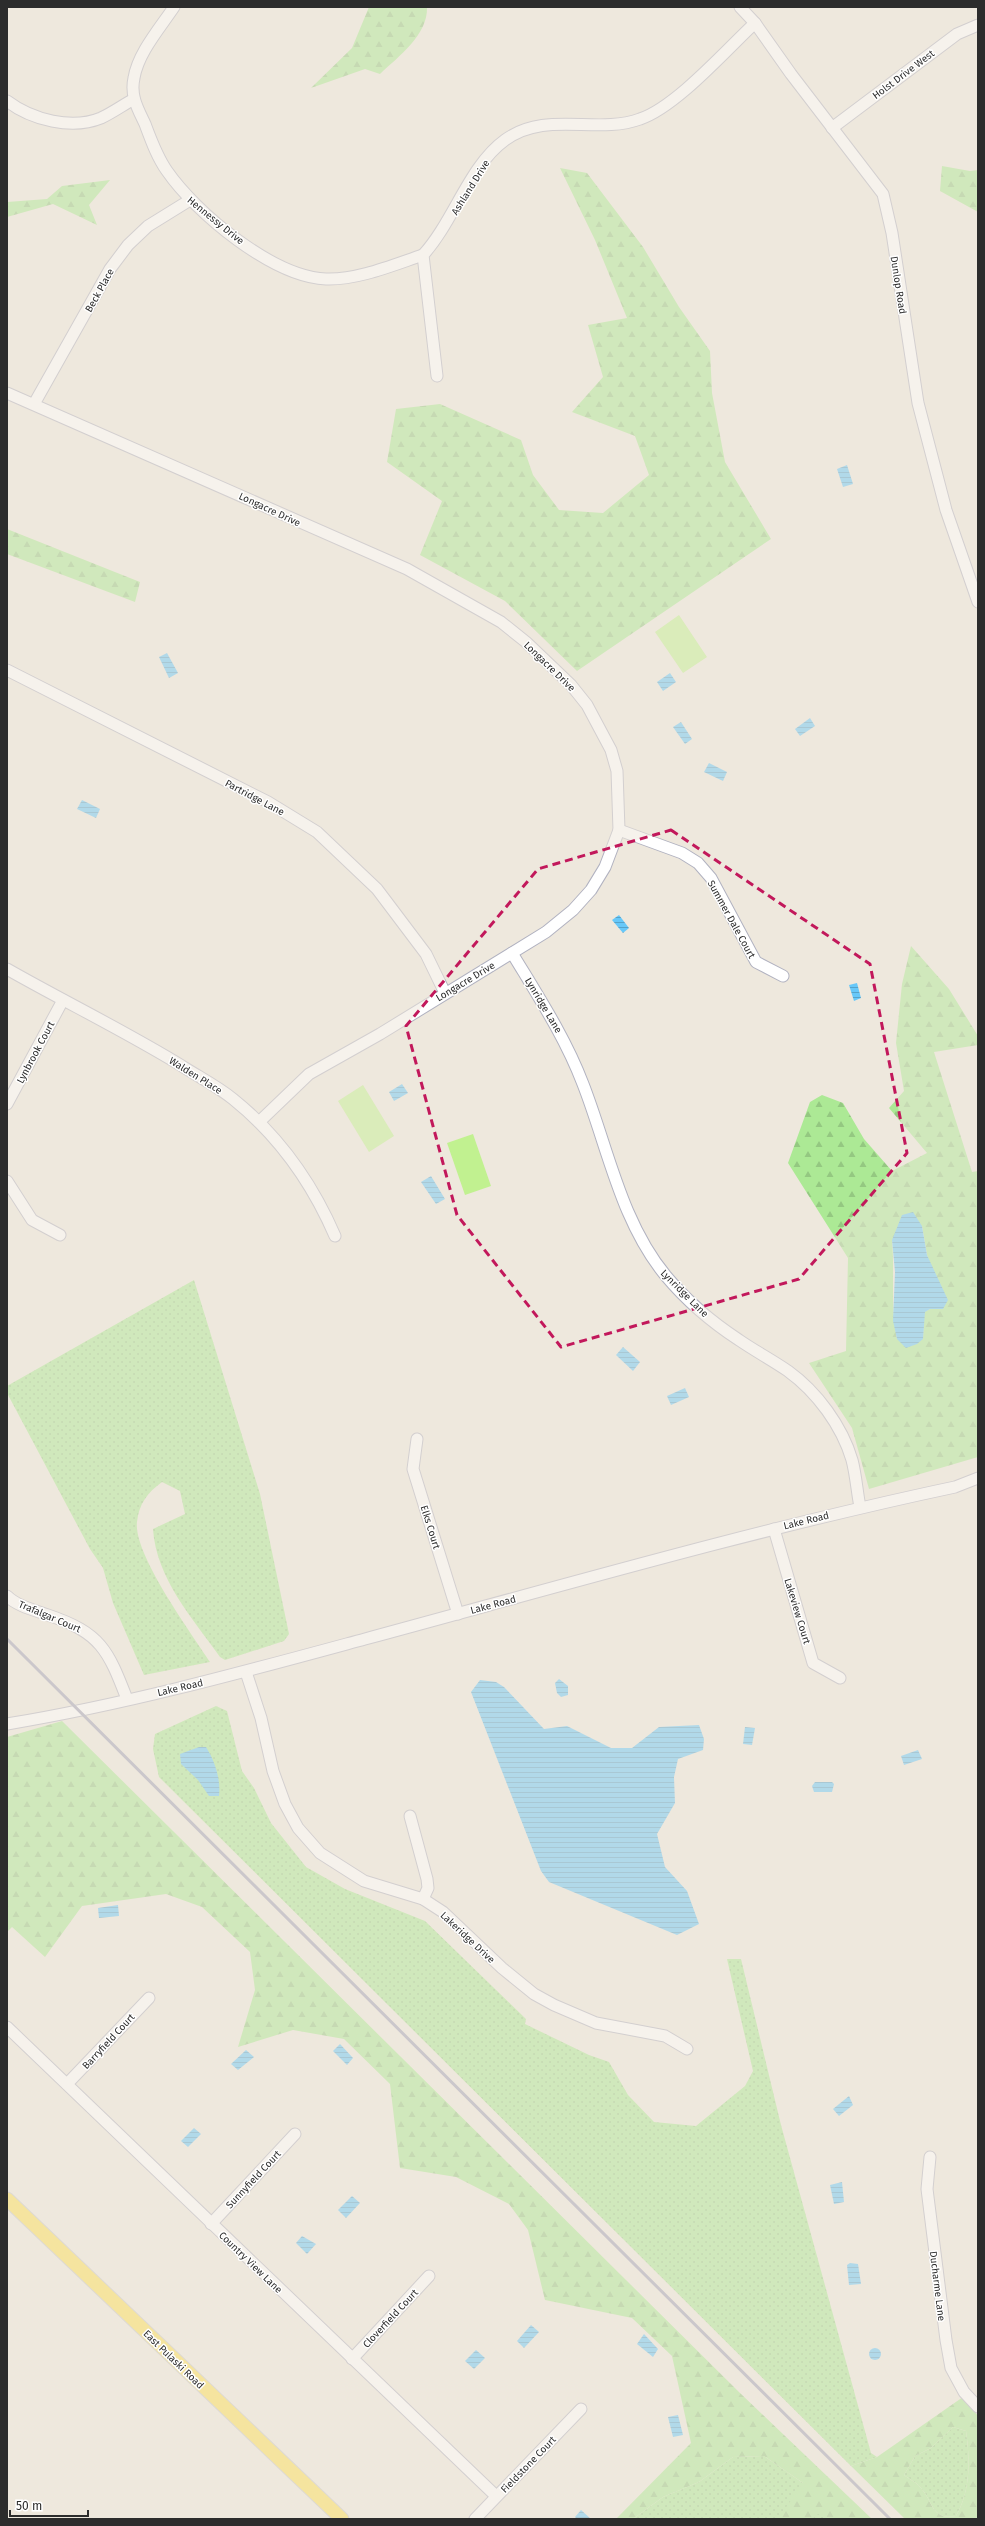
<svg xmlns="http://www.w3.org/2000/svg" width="985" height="2526" viewBox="0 0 985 2526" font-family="'Fira Sans',sans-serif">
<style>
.grass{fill:url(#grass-dots)}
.forest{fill:url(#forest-firs);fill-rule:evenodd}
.pitch{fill:#c1f190}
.water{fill:url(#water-rules)}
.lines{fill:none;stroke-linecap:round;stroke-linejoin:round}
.minor-casing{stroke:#b1b2c0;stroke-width:13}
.major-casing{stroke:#c8c8c8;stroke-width:15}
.minor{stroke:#fff;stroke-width:11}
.major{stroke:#fce154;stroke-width:13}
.rail{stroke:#9fa1b7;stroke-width:3}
.marked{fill:none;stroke:#c2185b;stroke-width:3;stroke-dasharray:8 5;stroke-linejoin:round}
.labels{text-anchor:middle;stroke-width:3;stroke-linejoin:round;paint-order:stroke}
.street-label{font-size:10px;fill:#2c2c2c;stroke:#fff}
</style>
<defs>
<pattern id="grass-dots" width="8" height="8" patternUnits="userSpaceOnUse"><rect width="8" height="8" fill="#ace995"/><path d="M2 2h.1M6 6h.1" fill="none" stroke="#94c881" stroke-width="1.8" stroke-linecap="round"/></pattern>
<pattern id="forest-firs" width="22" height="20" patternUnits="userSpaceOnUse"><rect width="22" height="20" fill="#ace995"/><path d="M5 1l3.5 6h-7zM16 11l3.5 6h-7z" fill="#94c881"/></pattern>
<pattern id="water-rules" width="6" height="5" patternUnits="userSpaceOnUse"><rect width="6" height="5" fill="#67c8f9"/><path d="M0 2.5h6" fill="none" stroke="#55a3ca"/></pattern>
</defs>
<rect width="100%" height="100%" fill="#eee8dd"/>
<g class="grass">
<path d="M194,1280L260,1494L289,1634L284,1641L225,1660L220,1657C193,1619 156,1578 153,1529L185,1514L180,1491L162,1482C147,1493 139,1504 137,1522C133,1554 192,1634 210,1662L144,1675L113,1603L103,1568L90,1549L7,1393V1386Z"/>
<path d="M216,1706L227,1711L242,1771L254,1788L271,1823L306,1867L345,1889L425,1921L526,2019L525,2024L589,2055L609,2062L628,2095L654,2122L696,2126L745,2086L753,2071L727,1959H741L781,2125L871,2453L877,2457L851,2466L159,1777L153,1749L155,1734Z"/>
<path d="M953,2427L966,2431C970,2459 971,2491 956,2516C931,2521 933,2500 920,2487C916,2482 909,2479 904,2475L915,2456L931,2448Z"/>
<path d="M764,2456L803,2483L840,2519H633L663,2497L699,2482L733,2457Z"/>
</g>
<g class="forest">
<path d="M369,7H427C428,35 399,56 380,74L365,69L311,88L352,48Z"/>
<path d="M942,166L970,171L978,170V212L940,191Z"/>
<path d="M560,168L587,173L643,247L679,307L710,351L712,393L725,462L771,539L577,671L505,601L420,555L442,501L387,462L396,409L440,404L521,440L533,475L559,510L603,513L649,475L635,436L572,412L603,377L588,325L627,318L595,240Z"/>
<path d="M110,180L89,205L97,225L53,204L7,217V202L47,199L62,186Z"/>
<path d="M7,529L140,582L135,602L7,554Z"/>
<path d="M911,946L949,989L978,1036V1045L934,1052L972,1172L978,1171V1457L869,1489L852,1428L809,1363L846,1351L848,1258L788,1163L810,1102L822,1095L843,1103L864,1139L892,1171L927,1153L889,1108L904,1091L896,1043L902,984ZM922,1226L927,1255L943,1309H930L924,1312L923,1339H897C890,1306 895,1273 892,1240Z"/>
<path d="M62,1721L740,2393L872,2519H833L818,2514L812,2519H778L803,2483L764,2456L733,2457L699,2482L663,2497L633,2519H616L691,2443L672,2356L632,2318L545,2300L528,2230L509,2204L456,2177L400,2168L390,2084L344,2039L293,2030L238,2047L255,1990L250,1952L202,1907L166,1894L82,1906L45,1957L12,1927L7,1932V1737Z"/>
<path d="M963,2397L978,2416V2519H905L851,2466L877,2457ZM953,2427L966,2431C970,2459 971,2491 956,2516C931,2521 933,2500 920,2487C916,2482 909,2479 904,2475L915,2456L931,2448Z"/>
</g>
<g class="pitch">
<path d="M679,615L707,657L683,673L655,632Z"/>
<path d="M363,1085L394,1136L369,1152L338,1101Z"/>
<path d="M473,1134L491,1186L465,1195L447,1143Z"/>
</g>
<g class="water">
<path d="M847,465L853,484L843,487L837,469Z"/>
<path d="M167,653L178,673L169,678L159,657Z"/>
<path d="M670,673L676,682L663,691L657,682Z"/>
<path d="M810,718L815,726L800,736L795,729Z"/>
<path d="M681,722L692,739L685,744L673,727Z"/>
<path d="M709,763L727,772L723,781L704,772Z"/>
<path d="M82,800L100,809L96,818L77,809Z"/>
<path d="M619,915L629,928L623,933L612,920Z"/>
<path d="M857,983L861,998L854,1001L849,985Z"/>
<path d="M402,1084L408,1093L394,1101L389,1092Z"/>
<path d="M431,1176L445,1199L436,1204L421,1182Z"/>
<path d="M913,1212L922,1226L927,1255L948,1300L943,1309H930L925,1312L923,1339L917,1344L906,1348L897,1339L893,1321L895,1272L892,1240L902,1215Z"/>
<path d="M623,1347L640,1362L633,1371L616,1355Z"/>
<path d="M685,1388L689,1397L671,1405L667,1396Z"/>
<path d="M559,1679L568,1686V1695L561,1697L557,1693L555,1683Z"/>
<path d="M480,1680L496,1682L504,1687L544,1729L567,1726L611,1748H632L659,1727L699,1725L704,1739L703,1750L678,1759L674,1777L675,1803L657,1834L665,1867L687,1891L699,1924L677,1935L549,1882L541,1871L471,1692Z"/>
<path d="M745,1727L755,1728L752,1745L743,1744Z"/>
<path d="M199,1747H206C215,1761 221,1780 219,1796H209L198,1780L181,1764L180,1754Z"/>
<path d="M918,1750L922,1759L904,1765L901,1756Z"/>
<path d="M815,1782H832L834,1784L832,1792H814L812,1786Z"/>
<path d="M118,1905L119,1916L99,1918L98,1908Z"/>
<path d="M340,2044L353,2058L347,2065L333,2051Z"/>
<path d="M246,2050L254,2057L238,2070L231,2064Z"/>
<path d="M849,2096L853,2105L839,2116L833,2109Z"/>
<path d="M194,2128L201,2134L188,2147L181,2141Z"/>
<path d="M842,2182L844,2202L834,2204L830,2185Z"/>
<path d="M352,2196L360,2203L346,2218L338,2210Z"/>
<path d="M302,2236L316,2244L307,2254L296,2243Z"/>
<path d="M850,2263L858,2264L861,2284L849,2285L847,2265Z"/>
<path d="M531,2325L539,2332L524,2348L517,2341Z"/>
<path d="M644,2334L658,2349L653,2357L637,2344Z"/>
<circle cx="875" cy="2354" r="6"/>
<path d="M476,2350L485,2358L474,2369L465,2361Z"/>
<path d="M678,2415L683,2435L673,2437L668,2417Z"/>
<path d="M581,2510L591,2519H577L575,2517Z"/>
</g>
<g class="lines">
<defs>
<g id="minor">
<path d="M174,7C160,28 138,53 134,78C130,96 138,109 145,124C151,140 157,157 167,171C196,213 273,277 326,279C358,280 393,265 423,255"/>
<path d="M740,7L755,23L791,74L883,194L892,233L918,403L946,510L978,602"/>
<path d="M7,101C32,120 72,130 101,118C112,113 123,105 134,99"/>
<path d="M832,128L957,34L978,25"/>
<path d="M437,376L423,255C454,221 469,166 505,140C546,110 596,135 640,119C676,107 726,50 755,23"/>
<path d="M7,393L407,569L501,622L526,642L571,685L587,705L611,750L617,771L619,830L605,867L591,890L573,910L546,932L380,1034L309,1074L259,1122"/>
<path d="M34,404L110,269L128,245L148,226L190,200"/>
<path d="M7,670L268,802L317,832L377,889L426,954L445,993"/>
<path d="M619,830L682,853L698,863L711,878L756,962L783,976"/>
<path d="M512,953C538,996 565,1037 583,1084C608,1148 621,1222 666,1276C686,1300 713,1323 739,1340C755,1351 772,1360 788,1371C817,1392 842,1426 852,1460C856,1475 857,1492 860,1507"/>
<path d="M7,969C65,1002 125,1031 182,1066C199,1077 217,1086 233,1099C279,1136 312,1183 335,1236"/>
<path d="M7,1104L63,1000"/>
<path d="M7,1181L32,1220L60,1235"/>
<path d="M417,1439L413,1469L458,1614"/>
<path d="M774,1529L813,1663L840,1678"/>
<path d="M7,1596C17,1606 34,1610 48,1615C101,1633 108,1650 127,1699"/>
<path d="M246,1672L261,1718L273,1771L285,1804L298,1828L320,1853L364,1881L423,1899L443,1912L502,1968L534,1994L554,2005L596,2023L665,2036L687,2049"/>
<path d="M7,1724C128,1704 247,1671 365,1639C561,1586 757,1529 955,1487L978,1478"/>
<path d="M410,1816L427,1879L428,1888L423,1899"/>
<path d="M7,2027L496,2496"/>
<path d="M67,2084L149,1998"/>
<path d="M930,2157L927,2189L946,2340L951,2368L964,2392L978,2407"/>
<path d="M211,2224L295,2134"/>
<path d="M352,2359L429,2276"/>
<path d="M475,2519L581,2409"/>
</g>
<path id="major" d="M7,2199L342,2519"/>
</defs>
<use href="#minor" class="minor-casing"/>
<use href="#major" class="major-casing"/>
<use href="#minor" class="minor"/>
<use href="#major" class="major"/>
<path class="rail" d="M7,1639L890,2519"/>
</g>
<path d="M0 0H985V2526H0ZM671,830L870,964L907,1153L799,1279L561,1347L457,1215L406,1026L538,869Z" fill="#eee8dd" fill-opacity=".55" fill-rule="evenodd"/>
<path class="marked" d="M671,830L870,964L907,1153L799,1279L561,1347L457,1215L406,1026L538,869Z"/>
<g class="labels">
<g class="street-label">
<text transform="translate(903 74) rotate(-37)" y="4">Holst Drive West</text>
<text transform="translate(470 187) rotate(-58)" y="4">Ashland Drive</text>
<text transform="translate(216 220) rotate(39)" y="4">Hennessy Drive</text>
<text transform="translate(899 285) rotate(81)" y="4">Dunlop Road</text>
<text transform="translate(99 290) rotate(-61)" y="4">Beck Place</text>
<text transform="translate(270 509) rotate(25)" y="4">Longacre Drive</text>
<text transform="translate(550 666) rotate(44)" y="4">Longacre Drive</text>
<text transform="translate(255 797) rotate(28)" y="4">Partridge Lane</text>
<text transform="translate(732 919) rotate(61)" y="4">Summer Dale Court</text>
<text transform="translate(465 981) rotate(-31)" y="4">Longacre Drive</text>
<text transform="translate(544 1005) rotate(59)" y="4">Lynridge Lane</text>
<text transform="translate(35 1052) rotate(-62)" y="4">Lynbrook Court</text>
<text transform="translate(196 1075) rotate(32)" y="4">Walden Place</text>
<text transform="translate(685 1293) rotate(45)" y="4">Lynridge Lane</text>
<text transform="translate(806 1520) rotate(-14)" y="4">Lake Road</text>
<text transform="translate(431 1527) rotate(73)" y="4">Elks Court</text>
<text transform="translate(493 1604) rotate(-15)" y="4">Lake Road</text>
<text transform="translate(798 1611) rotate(73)" y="4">Lakeview Court</text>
<text transform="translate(50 1616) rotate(23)" y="4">Trafalgar Court</text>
<text transform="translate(180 1687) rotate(-13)" y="4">Lake Road</text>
<text transform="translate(468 1937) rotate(43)" y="4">Lakeridge Drive</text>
<text transform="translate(108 2041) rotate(-47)" y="4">Barryfield Court</text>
<text transform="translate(253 2179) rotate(-47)" y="4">Sunnyfield Court</text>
<text transform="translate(251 2262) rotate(44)" y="4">Country View Lane</text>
<text transform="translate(938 2286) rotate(83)" y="4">Ducharme Lane</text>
<text transform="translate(390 2318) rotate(-47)" y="4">Cloverfield Court</text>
<text transform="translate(174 2359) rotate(44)" y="4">East Pulaski Road</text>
<text transform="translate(528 2464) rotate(-46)" y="4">Fieldstone Court</text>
</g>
</g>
<rect width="985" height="2526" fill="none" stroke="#2c2c2c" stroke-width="16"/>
<path d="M10 2510v6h78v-6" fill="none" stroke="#2c2c2c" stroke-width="2"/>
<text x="16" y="2510" font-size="12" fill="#2c2c2c" stroke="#ffffff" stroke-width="3" paint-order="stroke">50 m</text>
</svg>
